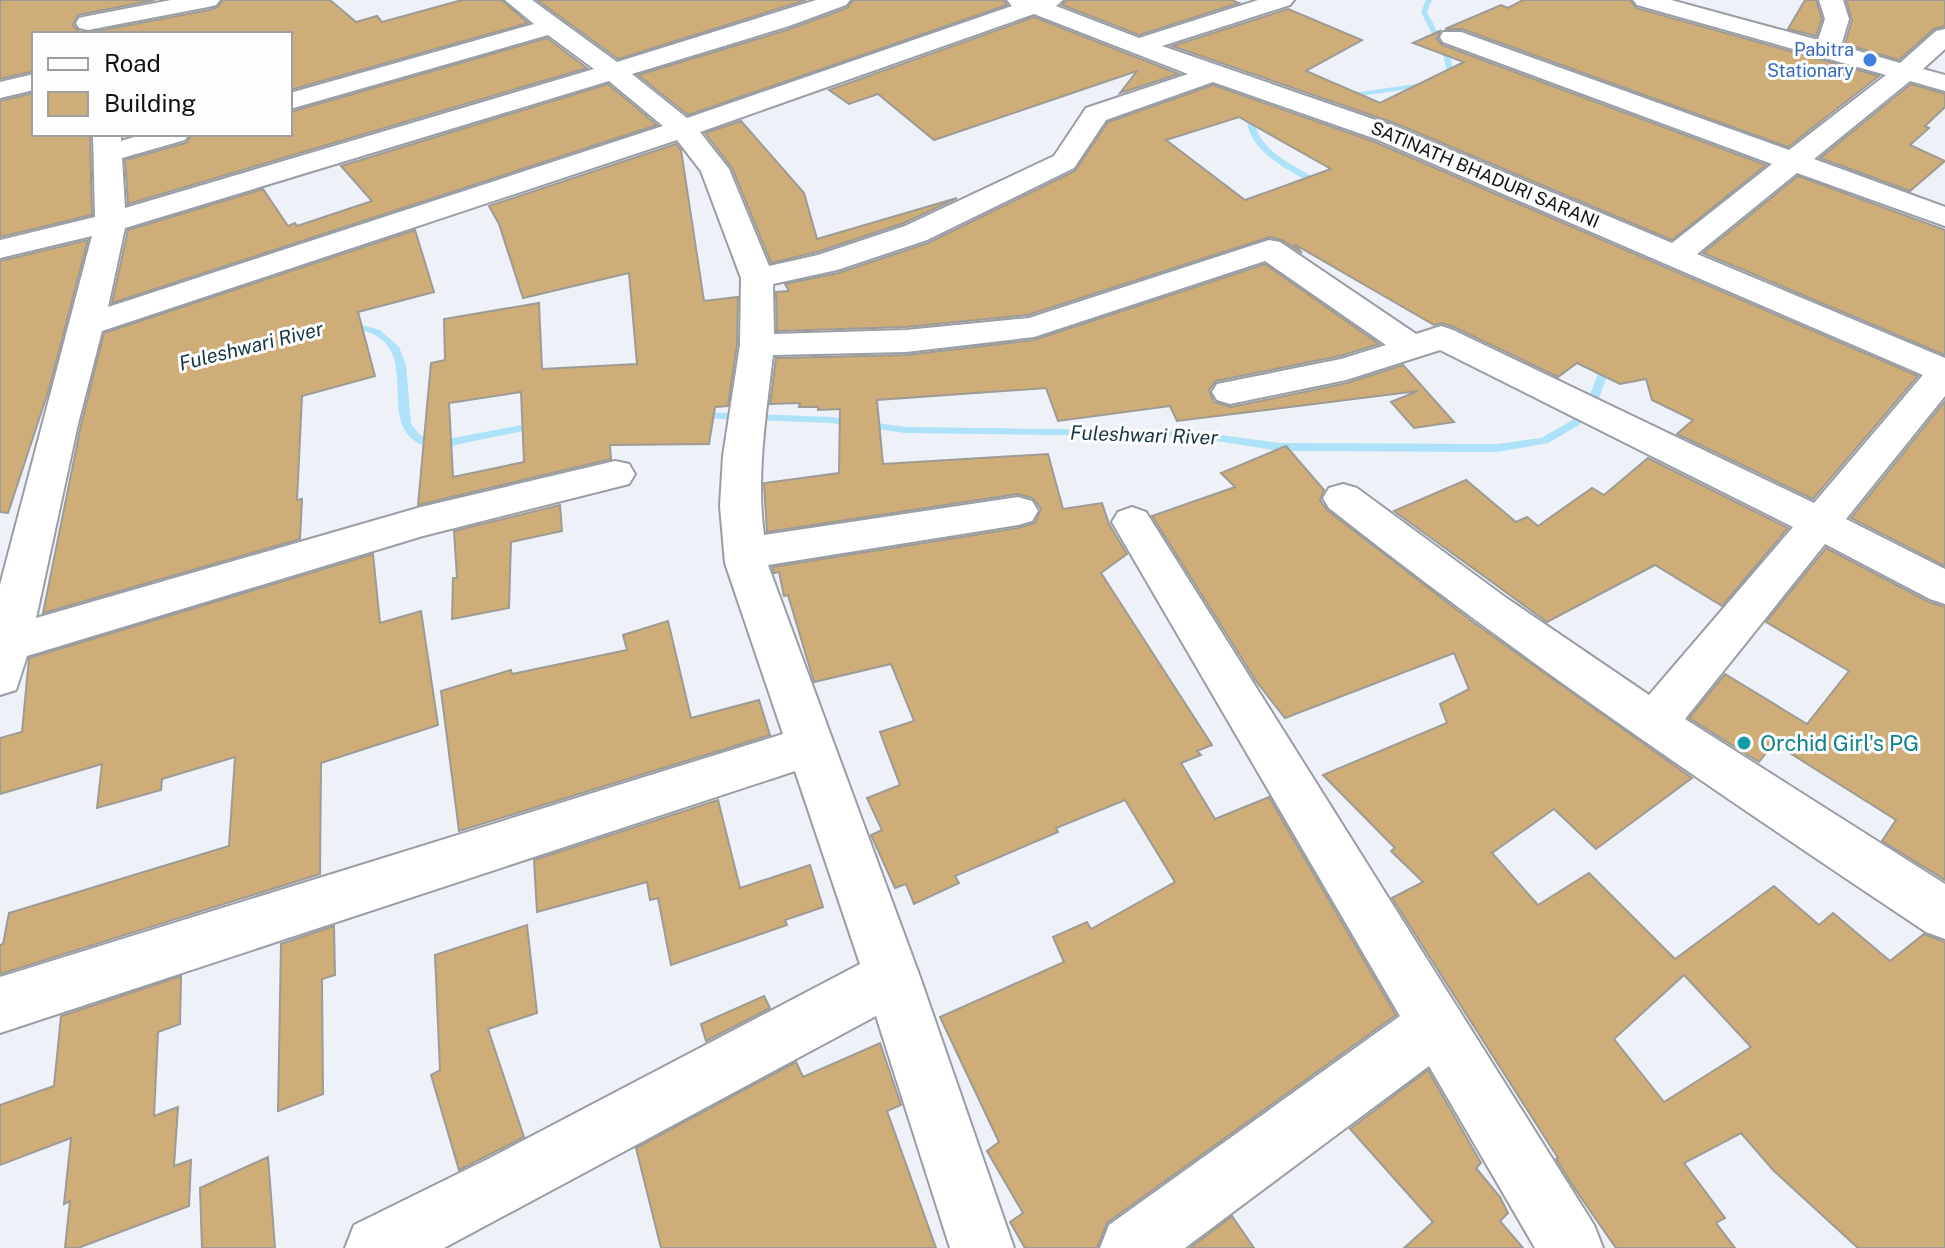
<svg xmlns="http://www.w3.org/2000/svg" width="1945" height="1248" viewBox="0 0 1945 1248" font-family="'Public Sans',sans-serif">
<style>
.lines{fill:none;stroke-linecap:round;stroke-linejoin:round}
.stream{fill:#ade2f8;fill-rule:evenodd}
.building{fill:#cfad79;stroke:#9e9a94;stroke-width:2;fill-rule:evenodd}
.minor-casing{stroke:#9a9da3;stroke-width:4}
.minor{fill:#fff;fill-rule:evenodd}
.shop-dot{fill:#3f7fe0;stroke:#fefefe;stroke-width:3}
.culture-dot{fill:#0f9aa8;stroke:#fefefe;stroke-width:3}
.labels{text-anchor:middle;stroke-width:6;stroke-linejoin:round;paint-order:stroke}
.far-shop-label{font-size:18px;fill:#366cbe;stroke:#fefefe;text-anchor:end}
.far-street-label{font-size:18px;fill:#101113;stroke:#fefefe}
.far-water-label{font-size:20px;font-style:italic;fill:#163642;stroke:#fefefe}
.culture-label{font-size:22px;fill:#0d838f;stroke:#fefefe;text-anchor:start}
</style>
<rect width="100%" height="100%" fill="#eef1f8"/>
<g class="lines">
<g class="stream">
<path d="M1426,0H1432L1427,12L1451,58L1453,74L1431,86L1318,102L1269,105L1254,113C1253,151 1297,167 1325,183V187H1319C1289,170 1245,152 1246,112L1268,101L1318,98L1429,82L1447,72L1444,58L1421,12Z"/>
<path d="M346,321L380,330L399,347L406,365L411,424L420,435L437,441L538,422L543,425L538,428C514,433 489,438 465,443C456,445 444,449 434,448C369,437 423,358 373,334C364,330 352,329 343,326L341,324Z"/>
<path d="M1607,359L1612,362L1596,407L1579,425L1548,443L1497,452L1280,451L1191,437L906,433L831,423L700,418L695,415L700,412L831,417L906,427L1191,431L1280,443L1497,444L1541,438L1571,421L1586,406L1602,362Z"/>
<path d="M104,382L107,383V387L84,393L0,400V394L84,387Z"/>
</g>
</g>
<g class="building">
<path d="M0,0H155L78,15L73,25L78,31L87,33L209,10L218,7L223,0H330L356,22L377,16L382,22L462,0H502L528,23L290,90V34H34V71L0,79Z"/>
<path d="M537,0H806L618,59Z"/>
<path d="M853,0H1004L1007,5L688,115L638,75L790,29L847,8Z"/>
<path d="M1066,0H1232L1239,3L1139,35L1062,5Z"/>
<path d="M1523,0H1630L1636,8L1879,76L1788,147L1462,29H1445L1501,5L1508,8Z"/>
<path d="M1805,0H1816L1822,19L1816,36L1788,29Z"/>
<path d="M1846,0H1945V26L1934,29L1899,60L1845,44L1852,20Z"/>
<path d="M1288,9L1362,40L1306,71L1380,103L1464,62L1413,43L1440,31L1437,39L1442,45L1766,165L1672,240L1397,124L1172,46Z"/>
<path d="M1034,17L1179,74L1120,93L1137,71L934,140L878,94L849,104L829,90Z"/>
<path d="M547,38L587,68L128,204L125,160L186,143L192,134H290V112Z"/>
<path d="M608,84L657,125L112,303L128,230L263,189L288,226L295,223L297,226L372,201L341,166Z"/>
<path d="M1911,84L1945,94V107L1925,126L1929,128L1910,145L1945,161L1910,191L1820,158Z"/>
<path d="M1213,85L1375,142L1918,376L1813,499L1677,434L1693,420L1652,400L1646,379L1620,384L1577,363L1558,377L1454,327L1442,323L1434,325L1294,244L1302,253L1282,240L1270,237L1028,315L906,327L777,331L776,292L789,291L785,284L838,273L928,243L1075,171L1108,122ZM1239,117L1331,169L1245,200L1166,140Z"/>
<path d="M34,93V134H90L92,215L0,237V101Z"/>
<path d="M741,121L804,193L817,239L957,198L904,223L817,252L771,263L732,168L705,133Z"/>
<path d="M676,144L681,150L704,301L738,297L737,345L728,406L715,407L709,444L610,445L611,459L418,505L431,363L445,360L444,319L539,303L542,369L637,364L629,273L523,298L499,224L489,206ZM521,392L524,462L453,477L449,403Z"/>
<path d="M1798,176L1945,230V355L1703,253Z"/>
<path d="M415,230L434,292L358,312L375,376L302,396L297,500L302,499L300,539L43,613L81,425L104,333Z"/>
<path d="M88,240L49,389L8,513L0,512V261Z"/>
<path d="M1265,264L1379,344L1340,356L1216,381L1209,390L1214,402L1231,407L1347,383L1403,365L1454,422L1414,428L1391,402L1418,391L1177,421L1170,406L1058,421L1046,388L877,400L883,464L1048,454L1063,509L1102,503L1109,524L1127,554L1101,573L1212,745L1197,751L1201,755L1181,763L1215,819L1269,797L1396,1015L1107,1223L1097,1248H1025L1010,1222L1023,1213L987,1151L999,1142L940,1017L1064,962L1053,937L1087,922L1091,929L1175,882L1125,800L1056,828L1058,832L955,876L959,883L914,904L906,884L895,888L871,835L882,830L867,798L900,785L880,732L914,721L891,664L814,682L788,595L784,596L779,572L774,573L772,567L1018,528L1035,523L1041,509L1033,498L1018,494L767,532L764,483L839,473L840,409L818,410V407H799L800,403L770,404L776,358L906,355L1034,340Z"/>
<path d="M1945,401V566L1851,518Z"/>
<path d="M1286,446L1324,490L1320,500L1327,510L1473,622L1692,778L1596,849L1554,809L1492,853L1538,905L1589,873L1675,959L1774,886L1819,925L1833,913L1890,961L1924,934L1945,942V1248H1858L1774,1171L1741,1133L1684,1163L1725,1218L1716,1223L1735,1248H1616L1575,1189L1556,1159L1558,1158L1392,898L1423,882L1391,851L1395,848L1323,775L1447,723L1440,704L1469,689L1454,653L1285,718L1256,681L1152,516L1235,487L1221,473ZM1684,975L1751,1047L1664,1102L1614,1039Z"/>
<path d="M1648,458L1788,528L1722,606L1655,565L1547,622L1394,511L1466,480L1516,522L1527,517L1538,526L1592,488L1604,495Z"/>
<path d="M560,505L562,531L511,542L509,608L452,619L453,578H457L454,531Z"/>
<path d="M1826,548L1929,602L1945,607V880L1882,841L1896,820L1774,743L1759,762L1689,718L1725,674L1807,724L1849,671L1766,622Z"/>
<path d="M373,554L380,623L421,611L438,725L321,763L320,874L0,974V945L3,944L9,913L229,846L235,757L162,779L161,790L97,808L102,764L0,794V738L22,732L29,658Z"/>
<path d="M668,621L691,718L759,700L770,735L459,831L441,691L511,670L512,674L627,650L623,635Z"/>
<path d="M718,800L740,888L810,865L823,907L785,920L787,925L671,965L658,898L650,900L647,882L537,912L534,860Z"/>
<path d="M527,925L537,1013L488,1029L524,1137L459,1170L431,1075L440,1070L435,955Z"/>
<path d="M334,926L335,975L322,979L323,1094L278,1111L281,944Z"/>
<path d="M181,976L180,1024L158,1032L154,1116L178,1107L174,1166L191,1160L189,1206L78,1248H65L70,1201L64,1204L71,1138L0,1165V1105L54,1086L61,1016Z"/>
<path d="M764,996L770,1008L706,1041L701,1024Z"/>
<path d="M880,1043L901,1105L887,1111L936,1248H661L636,1148L796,1062L803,1077Z"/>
<path d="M1428,1070L1481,1163L1476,1168L1500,1197L1508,1213L1500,1221L1523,1248H1404L1433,1222L1350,1129Z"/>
<path d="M268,1157L275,1248H202L200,1188Z"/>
<path d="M1232,1216L1254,1248H1190Z"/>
</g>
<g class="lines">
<defs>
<g id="minor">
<path d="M171,0H220L216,5L208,7L88,30L79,28L76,23L79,18L88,16Z"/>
<path d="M505,0H532L617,62L816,0H850L846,5L789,26L632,74L687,118L1012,6L1007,0H1063L1056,6L1139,38L1258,0H1294L1290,5L1162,46L1396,127L1672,243L1772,164L1443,42L1440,37L1443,32H1461L1789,150L1886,75L1637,5L1633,0H1671L1818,40L1825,19L1819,0H1843L1849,19L1841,46L1900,63L1936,31L1945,29V49L1923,69L1945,75V91L1910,81L1814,159L1945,207V226L1797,173L1697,254L1945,358V396L1846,519L1945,569V604L1930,599L1825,544L1685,719L1945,884V939L1926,932C1722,796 1521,660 1329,508L1323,498L1329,488L1343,484L1357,488L1505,597L1649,695L1793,527L1440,350L1346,380L1230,404L1217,400L1212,392L1217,384L1341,359L1386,345L1265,261L1034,337L906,352L773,355C766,415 756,475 764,535L1018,497L1032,501L1038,511L1032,521L1018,525L768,565L920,977L1014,1248H950L876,1016L444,1248H345L354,1225L490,1158L860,964L795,771L0,1033V977L783,734L725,563L720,506L723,456L740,345L741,278L701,171L677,140L102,331L78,424L36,618L421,507L615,461L629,464L635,474L629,484L423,536L27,656L16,690L0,695V585L92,236L0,258V240L95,217L93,134H121V141L144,134H189L185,140L122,158L125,208L594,69L548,35L290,109V93L534,24ZM1034,14L1188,74L1086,108L1054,156L905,226L818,255L769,266L729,169L700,132ZM609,81L663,126L108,307L125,228ZM1213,82L1376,139L1923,375L1814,503L1453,330L1441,326L1416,334L1280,242L1269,240L1029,318L906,330L774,334L773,284L837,270L927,240L1074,168L1106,120Z"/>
<path d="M34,74V90L0,98V82Z"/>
<path d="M1132,507L1146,512L1594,1225L1603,1248H1535L1429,1066L1185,1248H1100L1109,1225L1400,1016L1112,522L1118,512Z"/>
</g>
</defs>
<use href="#minor" class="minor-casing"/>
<use href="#minor" class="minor"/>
</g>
<circle class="shop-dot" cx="1870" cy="60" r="8"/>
<circle class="culture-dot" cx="1744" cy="743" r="8"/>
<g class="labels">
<g class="far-shop-label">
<text x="1854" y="56">Pabitra<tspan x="1854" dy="21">Stationary</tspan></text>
</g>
<g class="far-street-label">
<text transform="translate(1485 175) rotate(23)" y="6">SATINATH BHADURI SARANI</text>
</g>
<g class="far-water-label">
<text transform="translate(251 346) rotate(-14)" y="7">Fuleshwari River</text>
<text transform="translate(1144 435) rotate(2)" y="7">Fuleshwari River</text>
</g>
<g class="culture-label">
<text x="1760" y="751">Orchid Girl's PG</text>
</g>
</g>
<rect x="32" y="32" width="260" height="104" fill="#fefefe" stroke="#9f9fa0" stroke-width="2"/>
<rect x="48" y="58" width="40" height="12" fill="#ffffff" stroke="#9f9fa0" stroke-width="2"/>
<text x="104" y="72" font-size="24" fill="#101113">Road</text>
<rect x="48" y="92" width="40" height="24" fill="#cfad79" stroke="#9f9fa0" stroke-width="2"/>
<text x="104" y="112" font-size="24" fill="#101113">Building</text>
</svg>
